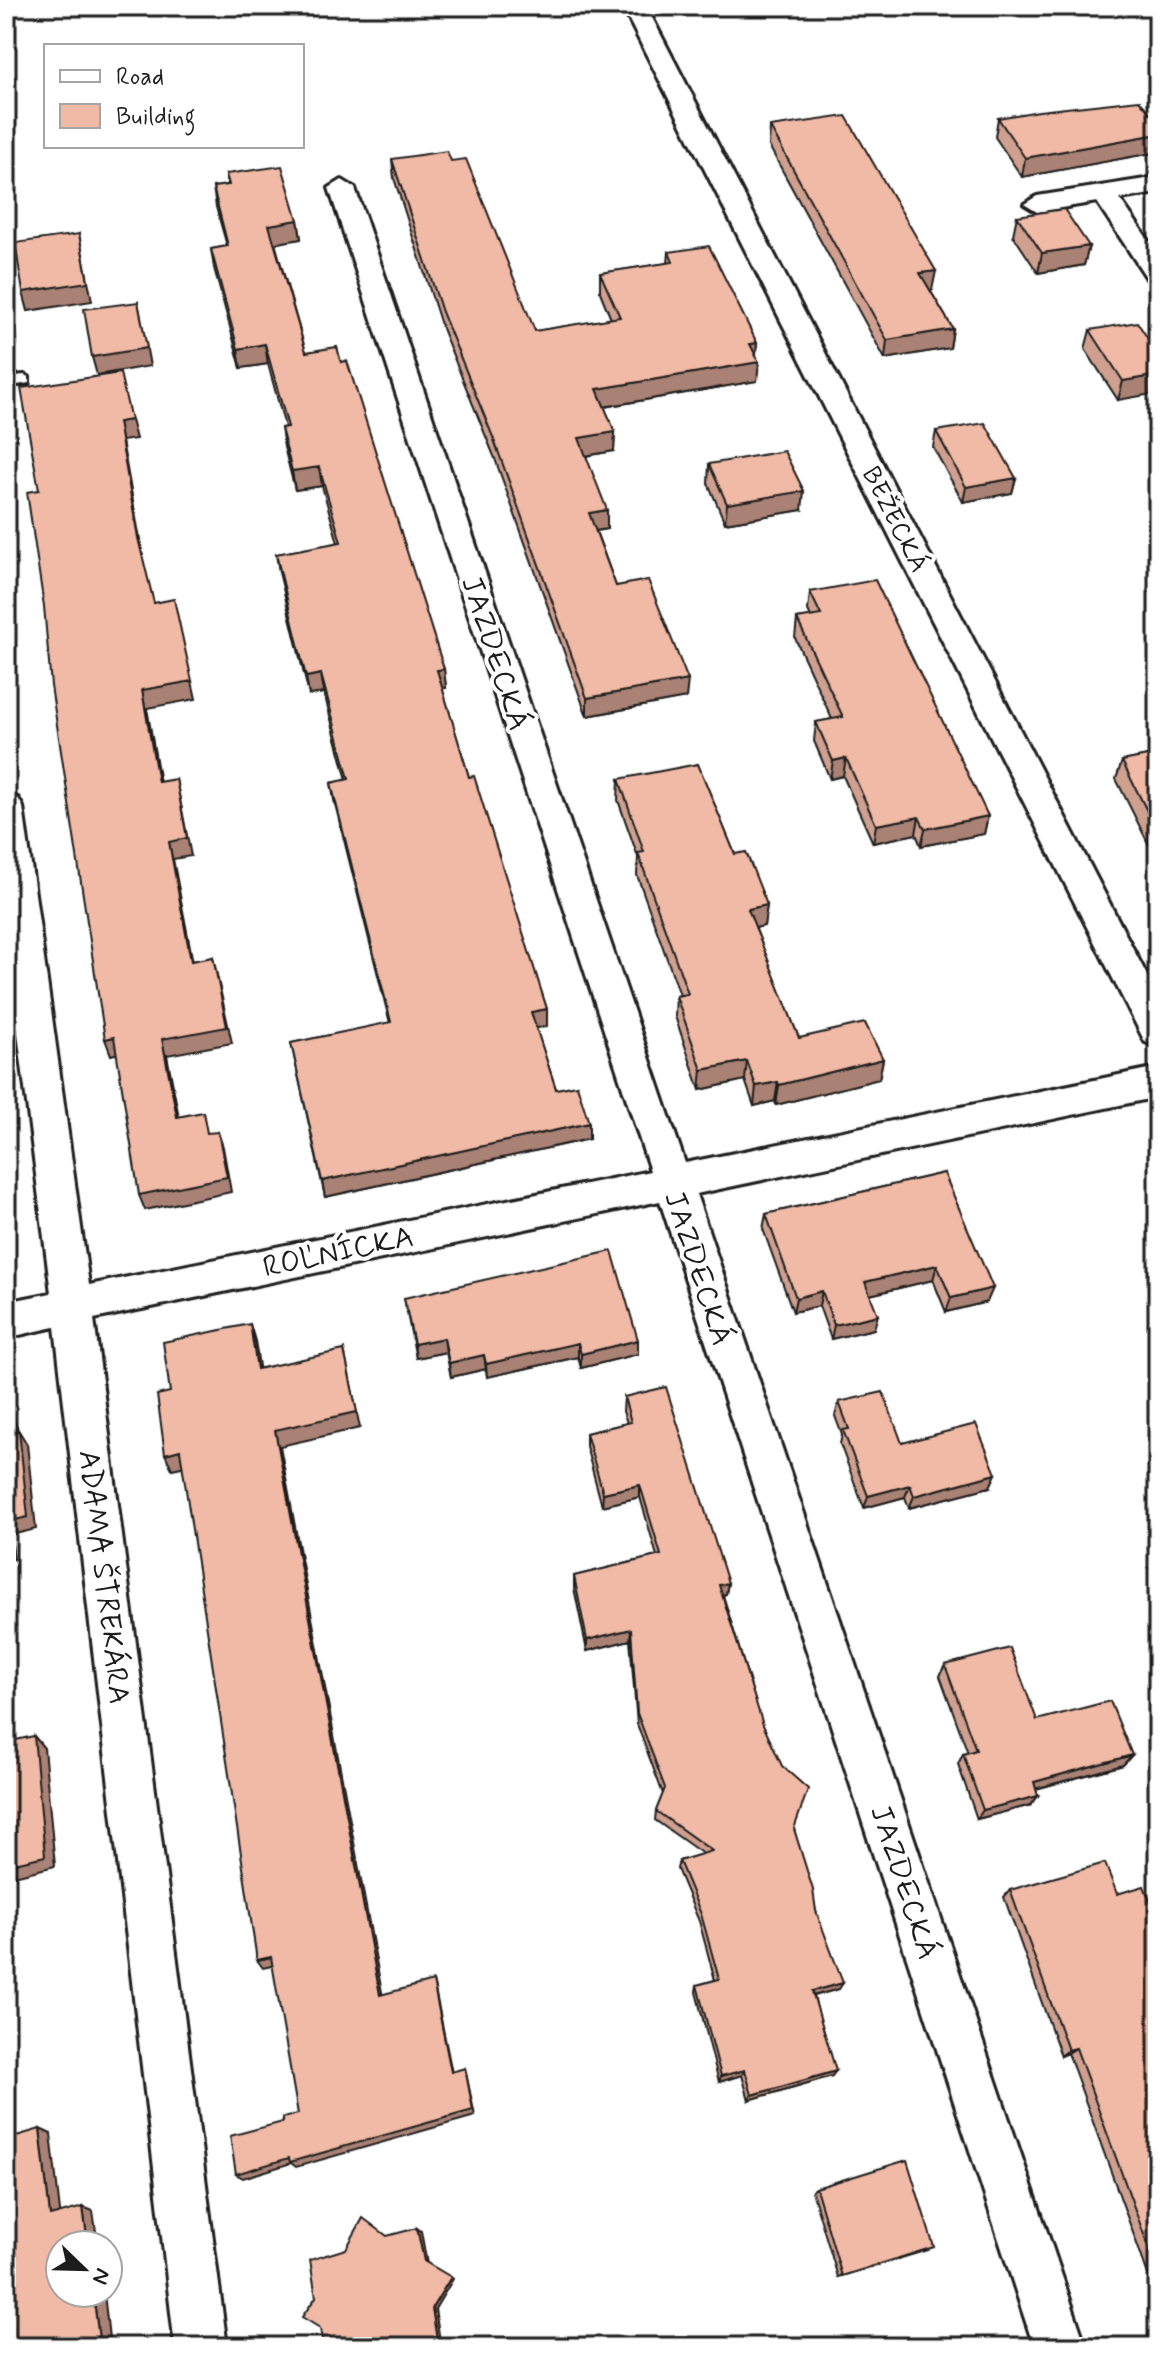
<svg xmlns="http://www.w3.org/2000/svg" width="1164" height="2353" viewBox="0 0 1164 2353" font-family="Mynerve,sans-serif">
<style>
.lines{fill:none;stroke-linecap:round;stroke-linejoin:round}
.lane-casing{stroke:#1c1c1c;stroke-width:6}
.street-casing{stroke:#1c1c1c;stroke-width:6}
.lane{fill:#fff;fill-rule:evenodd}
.street{fill:#fff;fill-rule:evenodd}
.wall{fill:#cfa08f;stroke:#1c1c1c;stroke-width:2}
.shaded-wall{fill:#a98274;stroke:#1c1c1c;stroke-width:2}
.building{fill:#f1baa6;stroke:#1c1c1c;stroke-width:2}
.labels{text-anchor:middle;stroke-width:8;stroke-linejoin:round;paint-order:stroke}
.far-street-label{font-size:26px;fill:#1c1c1c;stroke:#fff}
.street-label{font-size:30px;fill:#1c1c1c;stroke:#fff}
</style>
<rect width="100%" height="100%" fill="#fff"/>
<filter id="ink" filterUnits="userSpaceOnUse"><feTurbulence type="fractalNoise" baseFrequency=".0125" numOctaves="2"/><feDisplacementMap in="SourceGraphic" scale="16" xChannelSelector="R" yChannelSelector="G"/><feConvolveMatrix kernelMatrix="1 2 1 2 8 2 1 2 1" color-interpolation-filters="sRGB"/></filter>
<g filter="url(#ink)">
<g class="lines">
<defs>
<path id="lane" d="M24,375L29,377V383L6,387V377Z"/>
<g id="street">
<path d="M622,6H646L1158,997V1047L1145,1042Z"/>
<path d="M1158,177V193L1120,199L1158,254V282L1148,280L1097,202L1037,212L1024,204L1037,196Z"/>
<path d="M342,180L355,188L685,1163L1158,1067V1097L696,1194L1086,2347H1034L660,1201L94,1319L227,2347H175L55,1327L6,1338V1302L51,1293L6,939V794L18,798L23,807L89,1285L650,1171L329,188Z"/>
</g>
</defs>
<use href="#lane" class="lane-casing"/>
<use href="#street" class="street-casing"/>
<use href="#lane" class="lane"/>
<use href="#street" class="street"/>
</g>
<g class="wall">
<path d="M998,118L1158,122V152L1022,177L995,137Z"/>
<path d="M770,127L932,290H930L953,329L950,348L885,359L769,146Z"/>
<path d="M392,159L451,161L535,331L611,319L600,292V273L668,263L669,252L757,343L756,356L757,381L604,407L615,432L614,451L586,456L607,529L596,531L616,586L686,698L587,716L494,456L443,331L394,178Z"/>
<path d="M226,174L298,220L301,239L275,243L306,352L444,669L446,688H442L469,777L547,1009V1026L536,1028L556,1089L589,1139L325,1197L291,1043L390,1023L334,800L331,783L347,780L324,693L309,695L279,572L276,554L338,543L322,486L295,490L284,447L281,428L285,427L268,364L241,368L214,268L211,249L227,246L216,207L213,187L228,185Z"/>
<path d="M1017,216L1089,246L1084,265L1038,273L1013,235Z"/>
<path d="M1090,330L1158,354L1118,400L1085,349Z"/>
<path d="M936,431L1016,478L1012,493L963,502L933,447Z"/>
<path d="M709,464L802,510L725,523L708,483Z"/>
<path d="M810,592L988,816L984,834L921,846L916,834L873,843L843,776L830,779L814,741L816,722L832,719L795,638L797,619L811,617L808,610Z"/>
<path d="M1158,754V863L1116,779L1122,761Z"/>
<path d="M619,779L735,854L767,905L764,926L755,928L799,1038L883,1059L879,1079L776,1105L775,1101L754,1106L745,1080L700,1090L675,1016L676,996L680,995L637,875L638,857L618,800Z"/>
<path d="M944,1173L987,1302L946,1312L933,1280L870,1295L874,1329L831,1339L819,1306L793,1312L763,1229L766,1214Z"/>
<path d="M404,1298L638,1340V1354L581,1368L578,1357L487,1377L486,1369L451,1377L446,1352L416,1358Z"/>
<path d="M624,1397L728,1583L726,1594L723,1595L794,1829L816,1911L839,1989L814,1996L832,2076L749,2100L742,2075L719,2082L696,1992L697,1985L715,1980L699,1921L677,1869L679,1861L703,1854L655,1820L656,1811L663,1794L637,1724L630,1640L587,1651L574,1588V1576L657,1556L640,1497L602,1506L586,1446V1433L627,1423L623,1411Z"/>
<path d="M839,1402L902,1443L990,1487L909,1508L905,1497L864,1508L840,1444L842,1435L835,1416Z"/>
<path d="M945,1665L1037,1720L1132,1755L1123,1765L1036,1789L1038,1796L1031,1805L977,1819L958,1764L963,1754L968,1753L940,1676Z"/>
<path d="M1010,1890L1117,1894L1158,1921V2302L1068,2053L1061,2056L1004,1897Z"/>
<path d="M816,2188L928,2250L838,2277L812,2191Z"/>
</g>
<g class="shaded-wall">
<path d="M1158,134V152L1022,177L1025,158Z"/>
<path d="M298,220L301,239L272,244L269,225Z"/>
<path d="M79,234L92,301L28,311L23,292Z"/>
<path d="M1089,246L1084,265L1038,273L1042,253Z"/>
<path d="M936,271L932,290L917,292L920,273Z"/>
<path d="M6,278L17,344L6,345Z"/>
<path d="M138,302L150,366L97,375L92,357Z"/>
<path d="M953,329L950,348L885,359L887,340Z"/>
<path d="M757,343L755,362L750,344Z"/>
<path d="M265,344L268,364L241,368L238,349Z"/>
<path d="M759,362L757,381L597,408V389Z"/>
<path d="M1158,375V393L1118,400L1123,381Z"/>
<path d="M131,420L136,439L122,441L143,556L138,538L118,422Z"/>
<path d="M615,432L614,451L579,457V438Z"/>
<path d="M319,467L322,486L295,490L292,471Z"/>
<path d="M1016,478L1012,493L963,502L966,487Z"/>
<path d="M804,491L802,510L725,523L727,504Z"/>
<path d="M607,510V529L589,532V513Z"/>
<path d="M444,669L446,688L439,689L437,670Z"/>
<path d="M321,674L324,693L309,695L306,677Z"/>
<path d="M688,680L686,698L587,716V698Z"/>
<path d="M192,681L196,699L147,708L163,800L158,782L142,690Z"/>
<path d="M846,758L843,776L830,779L833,761Z"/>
<path d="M176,779L191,856L173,859L196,978L191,961L169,842Z"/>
<path d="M988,816L984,834L921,846L925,829Z"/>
<path d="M919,817L916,834L873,843L876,825Z"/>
<path d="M767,905L764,926L746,930L748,909Z"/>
<path d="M213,957L232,1043L167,1055L182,1133L177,1117L162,1039Z"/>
<path d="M547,1009V1026L532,1029L531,1012Z"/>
<path d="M114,1037L119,1053L111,1055L105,1039Z"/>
<path d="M883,1059L879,1079L776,1105L779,1085Z"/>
<path d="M747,1061L745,1080L700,1090L702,1070Z"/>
<path d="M778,1082L775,1101L754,1106L756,1086Z"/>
<path d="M589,1123V1139L325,1197L322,1181Z"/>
<path d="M218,1132L223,1147L231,1192L145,1210L139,1195Z"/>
<path d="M937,1265L933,1280L861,1297L865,1282Z"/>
<path d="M993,1288L987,1302L946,1312L951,1298Z"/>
<path d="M822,1291L819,1306L793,1312L796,1298Z"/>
<path d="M878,1315L874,1329L831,1339L834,1325Z"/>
<path d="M250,1324L255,1341L262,1385L257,1369Z"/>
<path d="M444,1338L446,1352L416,1358L414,1344Z"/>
<path d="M638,1340V1354L581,1368V1354Z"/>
<path d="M578,1343V1357L487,1377L486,1364Z"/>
<path d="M344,1350L360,1428L280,1446L384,2003L380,1995L275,1430Z"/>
<path d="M484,1355L486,1369L451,1377L449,1363Z"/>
<path d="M9,1413L17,1426L19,1445L11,1432Z"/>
<path d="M19,1431L27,1444L36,1529L11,1535L14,1559L6,1561V1522Z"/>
<path d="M180,1450L186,1466L172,1469L165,1454Z"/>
<path d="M996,1474L990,1487L909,1508L914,1496Z"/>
<path d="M640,1485V1497L602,1506L603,1493Z"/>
<path d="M910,1485L905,1497L864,1508L868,1496Z"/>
<path d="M728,1583L726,1594L717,1597L719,1585Z"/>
<path d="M631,1629L630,1640L587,1651V1640Z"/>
<path d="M34,1736L44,1748L55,1866L6,1878V1865Z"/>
<path d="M1132,1755L1123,1765L1027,1791L1034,1782Z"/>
<path d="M1038,1796L1031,1805L977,1819L983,1810Z"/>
<path d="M271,1957L276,1965L263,1968L257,1960Z"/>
<path d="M433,1981L435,1989L453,2078L451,2072Z"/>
<path d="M843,1983L839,1989L809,1997L812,1991Z"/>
<path d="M1076,2048L1068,2053L1061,2056L1068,2050Z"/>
<path d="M465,2068L475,2116L296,2167L291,2163L243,2178L236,2174Z"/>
<path d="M745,2070L742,2075L719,2082L721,2076Z"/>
<path d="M836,2071L832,2076L749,2100L752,2095Z"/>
<path d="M40,2129L51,2134L61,2220L50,2216Z"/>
<path d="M83,2207L93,2211L98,2245H88Z"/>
<path d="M417,2228L421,2231L427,2264L424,2261Z"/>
<path d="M451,2277L453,2279L435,2309L441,2347H438L432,2308Z"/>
<path d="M93,2293H104L110,2347H100Z"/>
</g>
<g class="building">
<path d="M1139,100L1158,122V134L1025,158L998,118L1039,111Z"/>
<path d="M846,116L936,271L920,273L953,329L887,340L770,127Z"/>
<path d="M447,151L451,161L466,159L535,331L620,317L600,273L673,262L669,252L709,246L757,343L750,344L759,362L597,389L615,432L579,438L607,510L589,513L616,586L648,580L688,680L587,698L493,437L442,312L392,159Z"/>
<path d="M282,166L298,220L269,225L306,352L337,347L341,362L347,361L444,669L437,670L469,777L474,776L547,1009L531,1012L556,1089L577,1085L589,1123L322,1181L291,1043L391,1022L331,783L349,779L321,674L306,677L276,554L341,542L319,467L292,471L281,428L288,427L265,344L238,349L211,249L228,246L213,187L229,185L226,174Z"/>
<path d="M1064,209L1089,246L1042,253L1017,216Z"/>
<path d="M79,234L88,282L23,292L15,243Z"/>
<path d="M6,286L12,324L6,325Z"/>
<path d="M138,302L147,348L92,357L84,309Z"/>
<path d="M1137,322L1158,354V375L1123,381L1090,330Z"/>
<path d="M120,373L131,420L118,422L138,538L154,603L174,599L192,681L142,690L158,782L176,779L187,838L169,842L191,961L213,957L227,1027L162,1039L177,1117L203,1112L207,1133L218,1132L227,1177L139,1195L114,1037L105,1039L51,686L44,606L27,492L39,490L21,388Z"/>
<path d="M985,423L1016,478L966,487L936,431Z"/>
<path d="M784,451L804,491L727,504L709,464Z"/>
<path d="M875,580L988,816L925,829L919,817L876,825L846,758L833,761L816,722L843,717L797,619L821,615L810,592Z"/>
<path d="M1158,754V833L1122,761Z"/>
<path d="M698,764L735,854L746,852L767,905L748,909L799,1038L865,1023L883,1059L779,1085L778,1082L756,1086L747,1061L702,1070L676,996L688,994L638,853L644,852L619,779Z"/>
<path d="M944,1173L993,1288L951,1298L937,1265L865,1282L878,1315L834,1325L822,1291L796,1298L766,1214Z"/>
<path d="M612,1251L638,1340L581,1354L578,1343L486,1364L484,1355L449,1363L444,1338L414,1344L404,1298Z"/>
<path d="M250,1324L257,1369L344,1350L357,1412L275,1430L380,1995L433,1981L451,2072L465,2068L473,2110L290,2162L289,2158L236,2174L230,2136L283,2122V2118L298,2114L271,1957L257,1960L180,1450L165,1454L157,1395L170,1392L163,1342Z"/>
<path d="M666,1387L728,1583L719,1585L763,1725L782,1766L808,1789L794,1829L813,1890L816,1911L843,1983L812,1991L836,2071L752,2095L745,2070L721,2076L697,1985L719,1979L701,1914L679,1861L712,1851L656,1811L665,1788L637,1713L631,1629L587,1640L574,1576L661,1555L640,1485L603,1493L586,1433L631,1422L624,1397Z"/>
<path d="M883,1392L902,1443L976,1424L996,1474L914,1496L910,1485L868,1496L843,1430L849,1429L839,1402Z"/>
<path d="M6,1413H9L11,1432L19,1431L28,1517L6,1522Z"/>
<path d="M1010,1648L1037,1720L1110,1701L1132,1755L1034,1782L1038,1796L983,1810L963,1754L976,1750L945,1665Z"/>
<path d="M34,1736L45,1856L6,1865V1742Z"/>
<path d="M1105,1863L1117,1894L1144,1886L1158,1921V2273L1076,2048L1068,2050L1010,1890Z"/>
<path d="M40,2129L50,2216L83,2207L88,2245H60V2293H93L100,2347H6V2139Z"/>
<path d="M907,2160L934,2247L842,2276L816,2188Z"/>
<path d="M363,2218L387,2236L417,2228L424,2261L451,2277L432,2308L438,2347H323L320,2328L302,2317L316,2297L310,2260L346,2249Z"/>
</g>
</g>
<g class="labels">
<g class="far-street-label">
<text transform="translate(896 519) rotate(63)" y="9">BEŽECKÁ</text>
</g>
<g class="street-label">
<text transform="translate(496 653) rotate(72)" y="10">JAZDECKÁ</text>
<text transform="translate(338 1251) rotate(-12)" y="10">ROĽNÍCKA</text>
<text transform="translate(699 1268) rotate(72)" y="10">JAZDECKÁ</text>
<text transform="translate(105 1577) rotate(83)" y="10">ADAMA ŠTREKÁRA</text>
<text transform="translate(905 1882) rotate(72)" y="10">JAZDECKÁ</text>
</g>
</g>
<rect width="1164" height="2353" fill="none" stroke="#fff" stroke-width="32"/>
<rect x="16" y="16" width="1132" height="2321" fill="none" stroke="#1c1c1c" stroke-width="3" filter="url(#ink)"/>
<rect x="44" y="44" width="260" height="104" fill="#ffffff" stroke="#a4a4a4" stroke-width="2"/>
<rect x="60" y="70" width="40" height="12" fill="#ffffff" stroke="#a4a4a4" stroke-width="2"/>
<text x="116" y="84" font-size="24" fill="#1c1c1c">Road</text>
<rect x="60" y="104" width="40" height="24" fill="#f1baa6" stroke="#a4a4a4" stroke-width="2"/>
<text x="116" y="124" font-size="24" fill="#1c1c1c">Building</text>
<g transform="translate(84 2269) rotate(113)"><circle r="38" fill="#ffffff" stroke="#a4a4a4" stroke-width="2"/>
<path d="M0-6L14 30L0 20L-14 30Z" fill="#1c1c1c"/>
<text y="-12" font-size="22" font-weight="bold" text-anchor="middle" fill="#1c1c1c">N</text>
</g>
</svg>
